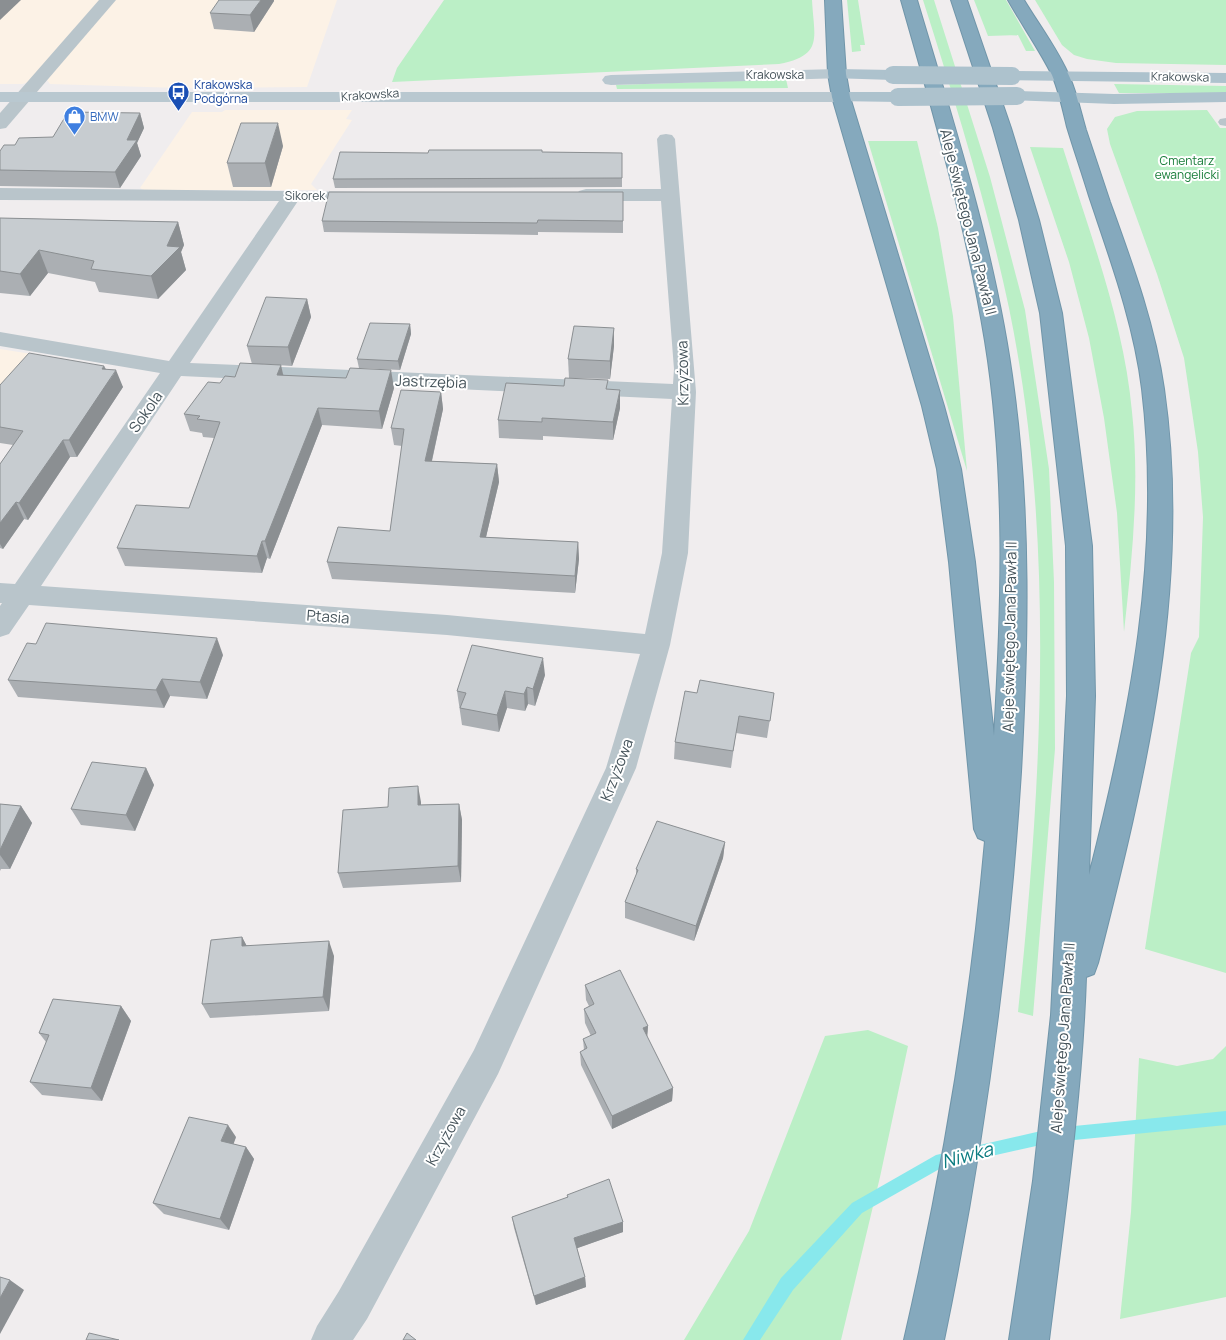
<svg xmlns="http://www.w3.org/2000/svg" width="1226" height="1340" viewBox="0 0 1226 1340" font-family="Manrope,sans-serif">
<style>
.commercial{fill:#fcf2e6}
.green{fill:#bbefc6}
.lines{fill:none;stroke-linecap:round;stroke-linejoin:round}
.stream{fill:#88e8ec;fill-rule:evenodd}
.motorway-casing{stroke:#7095a9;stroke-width:2}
.service{fill:#b9c5cb;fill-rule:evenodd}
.minor{fill:#b9c5cb;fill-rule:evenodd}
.secondary{fill:#b9c8d0;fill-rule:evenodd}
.primary{fill:#adc2cd;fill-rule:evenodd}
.motorway{fill:#85a9bd;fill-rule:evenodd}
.primary-bridge{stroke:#adc2cd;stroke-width:18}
.wall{fill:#abafb3}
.shaded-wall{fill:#8b8f92}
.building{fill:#c7ccd0;stroke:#8b8f92}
.labels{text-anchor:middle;stroke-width:4;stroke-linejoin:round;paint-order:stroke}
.far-street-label{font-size:12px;fill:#46545b;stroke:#fff}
.far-transit-label{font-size:12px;fill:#164399;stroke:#fff;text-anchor:start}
.far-shop-label{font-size:12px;fill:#366cbe;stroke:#fff;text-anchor:start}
.far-park-label{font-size:12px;fill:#177c38;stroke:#fff}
.street-label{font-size:15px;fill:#46545b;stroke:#fff}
.near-water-label{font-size:19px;font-style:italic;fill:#0d7d82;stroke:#fff}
</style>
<rect width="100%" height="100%" fill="#f0edee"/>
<g class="commercial">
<path d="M0,0H102L28,82L23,84H0Z"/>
<path d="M114,0H337L307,87L179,88L50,84L47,80Z"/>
<path d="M225,110H352L346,119L352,120L311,184L317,190H144L140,188L192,112H222Z"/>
<path d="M0,349L38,355L0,400Z"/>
</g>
<g class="green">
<path d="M444,0H812C814,38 824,55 779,64L392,82L397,68Z"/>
<path d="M847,0H858L865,45H860L861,51L852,52Z"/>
<path d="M923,0H934L990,177L1025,310L1049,469L1054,582L1055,749L1033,1016L1018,1012C1042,781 1056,536 1009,308C987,204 955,101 923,0Z"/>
<path d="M974,0H1006L1035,51H1026L1018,35L988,36Z"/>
<path d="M1035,0H1226V65L1116,63L1087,59L1074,55L1062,45Z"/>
<path d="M786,79L788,88L617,89L616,85Z"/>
<path d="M1114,84L1226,86V93H1119Z"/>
<path d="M1207,110L1220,128H1226V973L1145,949L1191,653L1199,637L1203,517L1198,452L1184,358L1157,274L1110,144L1107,129L1115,117L1137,111Z"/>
<path d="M868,141H917L938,228L953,316L967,471Z"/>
<path d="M1030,147L1063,148C1090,234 1124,322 1132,412C1140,485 1132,559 1124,632L1117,513L1104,418L1089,338L1069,262Z"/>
<path d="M868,1030L908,1046L880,1177L841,1340H684L749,1231L825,1036Z"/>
<path d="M1226,1046V1297L1120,1319L1131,1212L1139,1058L1177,1066L1213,1059Z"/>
</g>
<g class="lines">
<path class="stream" d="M1226,1111V1125L1054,1142L943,1167L862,1213L793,1290L760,1340H743L781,1278L852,1203L936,1155L1054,1128Z"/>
<defs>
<g id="motorway">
<path d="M825,0H841L846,74L850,97L944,406L961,469L975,562L994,736C1002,604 1006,471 985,341C966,225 933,112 901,0H917C955,128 997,257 1014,390C1031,517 1028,645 1021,772C1009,964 983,1152 944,1340H904C942,1175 970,1009 985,841L978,838L974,829L949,562L937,469L922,406L832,97L828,74Z"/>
<path d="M951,0H967L1011,128L1039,220L1062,313L1092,546L1095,696L1089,875C1130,715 1162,554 1142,389C1134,323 1110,259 1089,196C1082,173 1074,150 1067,127C1063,110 1059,91 1052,75C1039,49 1022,25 1008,0H1024C1039,25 1059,51 1070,78C1077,94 1081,113 1086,130C1094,154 1102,178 1110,202C1132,263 1155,325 1164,389C1192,584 1146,775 1098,963L1094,974L1086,977C1082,1098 1064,1219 1049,1340H1009L1033,1181L1051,1015L1067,696L1066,546L1040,313L1019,220L993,128Z"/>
</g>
</defs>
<use href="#motorway" class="motorway-casing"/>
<path class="service" d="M1226,118V126L1220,125L1218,122L1220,119Z"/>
<g class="minor">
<path d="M99,0H116L6,128L0,129V113Z"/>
<path d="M666,134L672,135L675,139L696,392L688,553L670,645L636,768L498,1074L367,1319L353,1340H311L317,1326L339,1291L474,1050L606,768L640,654L447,635L29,605L9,634L0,637V606L2,603H0V583L15,584L160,373L0,346V332L169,361L279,201L0,200V188L373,192L376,196L373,200L366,202L298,201L190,363L673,384L674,369L661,201H586L579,199L576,195L579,191L586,189H661L657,139L660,135ZM181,376L672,399L662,553L645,634L447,615L41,586Z"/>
</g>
<g class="secondary">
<path d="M837,69L843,70L846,74L843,78L611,85L605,84L602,80L605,76L611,75Z"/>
<path d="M0,92H841L847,93L850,97L847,101L841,102H0Z"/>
</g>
<g class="primary">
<path d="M837,69L893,70L899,71L902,75L899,79L893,80L831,78L828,74L831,70Z"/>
<path d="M1012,71L1226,73V83L1006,80L1003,76L1006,72Z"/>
<path d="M1017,91L1114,94L1226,92V102L1114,104L1011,100L1008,96L1011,92Z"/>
<path d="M841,92H898L904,93L907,97L904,101L898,102L835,101L832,97L835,93Z"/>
</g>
<use href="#motorway" class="motorway"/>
<g class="primary-bridge">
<path d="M893,75L1012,76"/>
<path d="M898,97L1017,96"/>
</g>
</g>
<g class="wall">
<path d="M274,1L254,32L214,29L210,13Z"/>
<path d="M140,113L144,128L137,143L141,156L120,188L0,186V151L15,145L53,137Z"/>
<path d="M283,146L271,187H233L227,163Z"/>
<path d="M542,152L622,153V187L335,188L333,179L428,153Z"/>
<path d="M623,192V233L538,232V235L324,232L322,221Z"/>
<path d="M0,218L178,222L184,245L181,252L186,270L158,299L99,292L95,282L48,273L30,296L0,293Z"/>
<path d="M307,299L311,317L292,366L262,364L284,375L394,388L382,429L322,425L270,559L267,558L262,573L125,566L117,548L189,508L214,438L203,437L202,433L190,431L184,414L220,383L235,377L252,364L247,346Z"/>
<path d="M410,324L411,334L400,370L359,368L357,359Z"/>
<path d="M614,328V346L610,379L569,378L568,359Z"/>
<path d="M104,366L106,369L123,387L77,457H70L28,520L24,519L3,549L0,548V464L13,445L0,443V385Z"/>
<path d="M608,389L620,408L613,440L543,436V440L499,438L498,420Z"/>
<path d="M441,392L443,409L432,461L497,464L499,482L486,537L578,542L579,559L575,593L332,579L327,562L390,531L402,446L394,445L391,428Z"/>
<path d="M223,655L207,699L170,696L164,708L18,697L8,680Z"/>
<path d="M545,675L535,706L528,704L525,711L507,708L499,732L462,725L457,691Z"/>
<path d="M697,693H774L767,738L736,733L731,768L674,759L675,742Z"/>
<path d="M146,768L154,785L135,831L81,825L71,809Z"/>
<path d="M421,802V805L459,804L462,820L461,882L343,888L338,873L388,807Z"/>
<path d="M0,804L21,806L32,823L10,869H1L0,871Z"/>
<path d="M725,842L723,858L694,941L625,918V902L636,876V869Z"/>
<path d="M242,937L246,945L334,956L329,1011L210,1018L202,1004Z"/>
<path d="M585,985L648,1026L647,1037L673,1088L672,1101L612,1129L581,1065L580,1052L584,1050L583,1039L591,1036L585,1023L584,1009L589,1006L586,1000Z"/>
<path d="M121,1006L131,1021L102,1101L42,1095L30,1082L46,1042L39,1033Z"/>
<path d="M236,1137L233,1144L246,1147L254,1159L229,1230L164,1214L153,1203Z"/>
<path d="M567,1195L623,1222V1232L577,1248L585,1277L586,1287L536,1305L514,1228L512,1217L567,1198Z"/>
</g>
<g class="shaded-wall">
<path d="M0,0H21L0,20Z"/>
<path d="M261,0H274V1L254,32L250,15Z"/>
<path d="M140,113L144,128L137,143L141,156L120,188L115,172L127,140Z"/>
<path d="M278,123L283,146L271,187L265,163Z"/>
<path d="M178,222L184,245L181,252L186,270L158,299L151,276L167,246Z"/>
<path d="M39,250L48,273L30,296L20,274Z"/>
<path d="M307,299L311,317L292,366L288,347Z"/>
<path d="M410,324L411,334L400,370L398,361Z"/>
<path d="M614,328V346L610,379V361Z"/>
<path d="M281,365L285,383L277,375Z"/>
<path d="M104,366L110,380L116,370L123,387L77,457L69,440Z"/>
<path d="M391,370L394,388L382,429L379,411Z"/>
<path d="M620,390V408L613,440V422Z"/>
<path d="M441,392L443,409L428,478L425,461Z"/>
<path d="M318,408L322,425L270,559L265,541Z"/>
<path d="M63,440L70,457L28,520L19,503Z"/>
<path d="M497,464L499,482L482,554L480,537Z"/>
<path d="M16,502L24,519L3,549L0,544V523Z"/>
<path d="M262,541L267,558L262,573L257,556Z"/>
<path d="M578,542L579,559L575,593V576Z"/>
<path d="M217,638L223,655L207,699L200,682Z"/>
<path d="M543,658L545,675L535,706L533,689Z"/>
<path d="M162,679L170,696L164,708L156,690Z"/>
<path d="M527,687L528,704L525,711L524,694Z"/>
<path d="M505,691L507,708L499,732L497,715Z"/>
<path d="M146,768L154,785L135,831L126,815Z"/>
<path d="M418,786L421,802V822L418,805Z"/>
<path d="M459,804L462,820L461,882L458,866Z"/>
<path d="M21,806L32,823L10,869L0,855V850Z"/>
<path d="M725,842L723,858L694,941L696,926Z"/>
<path d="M242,937L250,952L242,946Z"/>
<path d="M329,941L334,956L329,1011L323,997Z"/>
<path d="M121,1006L131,1021L102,1101L91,1088Z"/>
<path d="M648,1026L647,1039L643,1028Z"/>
<path d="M673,1088L672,1101L612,1129V1116Z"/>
<path d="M228,1125L236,1137L230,1154L221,1141Z"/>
<path d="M246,1147L254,1159L229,1230L220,1219Z"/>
<path d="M623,1222V1232L575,1249L574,1238Z"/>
<path d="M585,1277L586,1287L536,1305L534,1296Z"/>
<path d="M10,1280L24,1290L0,1334V1298Z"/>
</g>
<g class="building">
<path d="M219,0H261L250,15L210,13Z"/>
<path d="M68,112L140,113L127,140H137L115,172L0,170V151L4,145H15L19,138L53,137Z"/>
<path d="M241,123H278L265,163H227Z"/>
<path d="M429,150H542V152L622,153V178L333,179L340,152L428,153Z"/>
<path d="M329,192H623V221L538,220L537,223L322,221Z"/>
<path d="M0,218L178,222L167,246L180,247L151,276L91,269L94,261L39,250L20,274L0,271Z"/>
<path d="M266,297L307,299L288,347L247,346Z"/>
<path d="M370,323L410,324L398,361L357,359Z"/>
<path d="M574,326L614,328L610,361L568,359Z"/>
<path d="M29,353L104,366L102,369L116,370L69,440H63L19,503L16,502L0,523V464L23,431L0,427V385Z"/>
<path d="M240,363L281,365L277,375L346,378L350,368L391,370L379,411L318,408L265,541H262L257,556L117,548L136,505L189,508L220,422L197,419L200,416L184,414L208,382L220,383L225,376L235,377Z"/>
<path d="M565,378L608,380L606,389L620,390L613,422L542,418V422L498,420L506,383L564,386Z"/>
<path d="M401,390L441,392L425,461L497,464L480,537L578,542L575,576L327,562L338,527L390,531L404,429L391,428Z"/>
<path d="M46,623L217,638L200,682L162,679L156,690L8,680L27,643L36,644Z"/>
<path d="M472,645L543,658L533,689L527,687L524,694L505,691L497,715L460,708L466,693L457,691Z"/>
<path d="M700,680L774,693L770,721L739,716L733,751L675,742L685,691L697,693Z"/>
<path d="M92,762L146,768L126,815L71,809Z"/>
<path d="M418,786V805L459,804L458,866L338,873L343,810L388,807L389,788Z"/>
<path d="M0,804L21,806L0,850Z"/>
<path d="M657,821L725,842L696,926L625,902L638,870L636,869Z"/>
<path d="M242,937V946L329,941L323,997L202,1004L211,940Z"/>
<path d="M620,970L648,1026L643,1028L673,1088L612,1116L580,1052L587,1048L583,1039L596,1033L584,1009L594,1004L585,985Z"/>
<path d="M53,999L121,1006L91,1088L30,1082L49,1035L39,1033Z"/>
<path d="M189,1117L228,1125L221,1141L246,1147L220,1219L153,1203Z"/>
<path d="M609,1179L623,1222L574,1238L585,1277L534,1296L512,1217L568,1197L567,1195Z"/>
<path d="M0,1277L10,1280L0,1298Z"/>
<path d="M89,1333L119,1340H86Z"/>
<path d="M407,1333L416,1340H403Z"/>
</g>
<defs>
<symbol id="bus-pin" viewBox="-11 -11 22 30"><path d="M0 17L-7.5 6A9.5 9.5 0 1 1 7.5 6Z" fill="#1a4fb4" stroke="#fff"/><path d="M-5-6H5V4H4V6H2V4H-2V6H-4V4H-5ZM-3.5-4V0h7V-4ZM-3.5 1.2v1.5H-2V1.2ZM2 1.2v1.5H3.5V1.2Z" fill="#fff"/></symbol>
<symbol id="shop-pin" viewBox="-11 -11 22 30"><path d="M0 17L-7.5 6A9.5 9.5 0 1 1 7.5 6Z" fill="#3f7fe0" stroke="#fff"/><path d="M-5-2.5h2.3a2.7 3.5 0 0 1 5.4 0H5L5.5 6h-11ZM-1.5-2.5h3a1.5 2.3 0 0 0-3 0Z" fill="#fff"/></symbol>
</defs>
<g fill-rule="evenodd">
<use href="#bus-pin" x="166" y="80" width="25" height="34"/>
<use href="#shop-pin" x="62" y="104" width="25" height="34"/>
</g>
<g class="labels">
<g class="far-street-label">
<text x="775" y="79">Krakowska</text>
<text transform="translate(1180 77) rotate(1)" y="4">Krakowska</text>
<text transform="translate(370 95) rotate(-4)" y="4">Krakowska</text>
<text x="305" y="200">Sikorek</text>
</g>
<g class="far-transit-label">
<text x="194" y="89">Krakowska<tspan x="194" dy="14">Podgórna</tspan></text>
</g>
<g class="far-shop-label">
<text x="90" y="121">BMW</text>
</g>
<g class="far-park-label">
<text x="1187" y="165">Cmentarz<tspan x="1187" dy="14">ewangelicki</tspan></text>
</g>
<g class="street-label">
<text transform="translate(968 222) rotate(76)" y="5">Aleje świętego Jana Pawła II</text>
<text transform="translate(683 373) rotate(-91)" y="5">Krzyżowa</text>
<text transform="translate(431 382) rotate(2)" y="5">Jastrzębia</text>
<text transform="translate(146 412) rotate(-55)" y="5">Sokola</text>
<text transform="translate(328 617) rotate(4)" y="5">Ptasia</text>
<text transform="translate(1010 637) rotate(-89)" y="5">Aleje świętego Jana Pawła II</text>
<text transform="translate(617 770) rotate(-69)" y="5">Krzyżowa</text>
<text transform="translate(1063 1038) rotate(-86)" y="5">Aleje świętego Jana Pawła II</text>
<text transform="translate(446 1136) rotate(-61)" y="5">Krzyżowa</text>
</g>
<g class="near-water-label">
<text transform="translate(967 1155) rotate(-15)" y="7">Niwka</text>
</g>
</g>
</svg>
